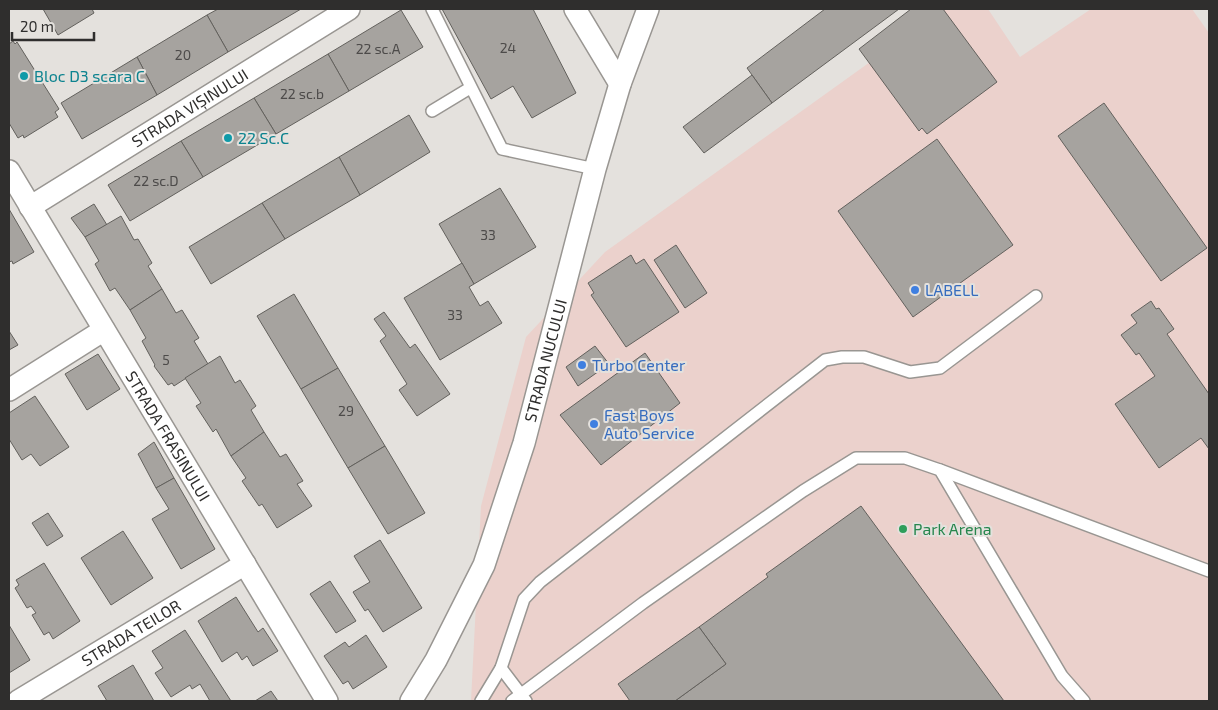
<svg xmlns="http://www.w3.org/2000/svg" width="1218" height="710" viewBox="0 0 1218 710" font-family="'Exo 2',sans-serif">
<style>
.industrial{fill:#ebd1cc}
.building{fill:#a6a39f;stroke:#63615d}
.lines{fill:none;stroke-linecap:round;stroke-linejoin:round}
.lane-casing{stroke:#999692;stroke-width:14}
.street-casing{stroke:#999692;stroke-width:24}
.lane{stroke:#fff;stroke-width:11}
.street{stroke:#fff;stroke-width:21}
.culture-dot{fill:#0f9aa8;stroke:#e4e1dd;stroke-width:2}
.shop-dot{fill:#3f7fe0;stroke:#e4e1dd;stroke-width:2}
.leisure-dot{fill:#2e9e5b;stroke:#e4e1dd;stroke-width:2}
.labels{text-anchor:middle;stroke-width:4;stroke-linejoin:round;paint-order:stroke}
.number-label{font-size:14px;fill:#4d4b4a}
.culture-label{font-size:16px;fill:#0d838f;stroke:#e4e1dd;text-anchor:start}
.street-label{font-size:16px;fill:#2f2e2d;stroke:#e4e1dd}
.shop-label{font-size:16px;fill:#366cbe;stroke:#e4e1dd;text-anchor:start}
.leisure-label{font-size:16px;fill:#27864d;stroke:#e4e1dd;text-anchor:start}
</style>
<rect width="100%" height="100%" fill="#e4e1dd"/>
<path class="industrial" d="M944,9H988L1020,57L1091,9H1192L1209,33V701H471L481,506L526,337L605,252Z"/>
<g class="building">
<path d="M43,9H92L94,13L58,35Z"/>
<path d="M218,9H301L228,52L207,15Z"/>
<path d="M442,9H533L576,93L532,118L513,86L491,99Z"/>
<path d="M825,9H899L772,103L747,68Z"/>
<path d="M911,9H943L997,82L927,134L922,128L919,131L859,49Z"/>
<path d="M401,10L423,47L349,91L328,54Z"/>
<path d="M207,15L228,52L157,95L137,57Z"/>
<path d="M13,41L15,44L17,42L59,109L55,112L58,117L24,138L23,135L18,138L9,123V44Z"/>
<path d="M328,54L349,91L276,134L254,98Z"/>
<path d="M137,57L157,95L82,139L61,103Z"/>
<path d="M752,75L772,103L704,153L683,127Z"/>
<path d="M254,98L276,134L203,177L181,141Z"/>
<path d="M1104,103L1207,248L1161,281L1058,136Z"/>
<path d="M409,115L430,152L360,195L339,157Z"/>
<path d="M937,139L1013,245L913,317L838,211Z"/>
<path d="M181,141L203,177L130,221L108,185Z"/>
<path d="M339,157L360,195L285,239L262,203Z"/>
<path d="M500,188L536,247L474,284L439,224Z"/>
<path d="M262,203L285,239L211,284L189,247Z"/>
<path d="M94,204L107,225L85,237L71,218Z"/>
<path d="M9,209L34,252L13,264L12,261L9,262Z"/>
<path d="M121,216L134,240L138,239L152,263L148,266L162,289L130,310L115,288L110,291L95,264L99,261L85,237Z"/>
<path d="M676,245L707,293L685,308L654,260Z"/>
<path d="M631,255L636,264L644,259L679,312L626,347L591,295L594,293L588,283Z"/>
<path d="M462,263L474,284L469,287L480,306L488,301L502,323L440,360L404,298Z"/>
<path d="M162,289L176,313L182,310L199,338L194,341L208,364L174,386L172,383L168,385L154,366L155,365L142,341L146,338L130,310Z"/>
<path d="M294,294L338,368L301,389L257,316Z"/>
<path d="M1151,301L1156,309L1159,308L1174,329L1167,334L1209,394V449L1201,438L1159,468L1115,404L1155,376L1139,353L1136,355L1121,335L1137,323L1131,315Z"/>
<path d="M384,312L410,348L415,344L450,394L417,416L399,390L407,384L380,341L386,336L374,319Z"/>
<path d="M9,331L18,345L9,350Z"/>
<path d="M595,346L609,364L578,386L566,367Z"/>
<path d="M645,353L680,403L601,465L560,415Z"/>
<path d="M98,354L120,389L87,410L65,374Z"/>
<path d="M220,356L235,383L240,380L256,406L251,410L264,432L231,456L216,429L213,432L196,406L201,403L185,378Z"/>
<path d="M338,368L385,446L348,468L301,389Z"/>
<path d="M35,396L69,447L40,466L31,454L22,460L9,439V413Z"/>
<path d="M264,432L280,457L286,454L303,481L297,484L312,506L277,528L262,504L259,506L242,481L246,478L231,456Z"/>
<path d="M154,442L174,478L156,488L138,454Z"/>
<path d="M385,446L425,513L388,534L348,468Z"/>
<path d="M174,478L215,549L181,569L152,519L169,509L156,488Z"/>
<path d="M861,506L1004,701H675L726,664L699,627L768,577L766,574Z"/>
<path d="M48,513L63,536L47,546L32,523Z"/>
<path d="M123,531L153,578L111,605L81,558Z"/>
<path d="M380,540L422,608L383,632L368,609L365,611L353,592L370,582L354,556Z"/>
<path d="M44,563L80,621L53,639L49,632L44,635L32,615L36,613L31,606L27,608L15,588L19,585L16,580Z"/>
<path d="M330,581L356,621L336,633L310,594Z"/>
<path d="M236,597L258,632L263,628L278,651L253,666L247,656L242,660L237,652L222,662L198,621Z"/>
<path d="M9,625L30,660L9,673Z"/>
<path d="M699,627L726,664L675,701H630L618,684Z"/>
<path d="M185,630L231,701H210L200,684L192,689L190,685L171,697L155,673L163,668L152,651Z"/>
<path d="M366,635L387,667L353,689L348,681L343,684L324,656L345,642L349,647Z"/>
<path d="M133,665L154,701H107L98,686Z"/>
<path d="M271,691L278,701H255Z"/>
</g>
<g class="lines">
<defs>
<g id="lane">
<path d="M432,9L502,149L595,169"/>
<path d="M432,111L470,88"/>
<path d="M940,470L1209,571"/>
<path d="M501,668L526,701"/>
<path d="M481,701L501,668L524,599L540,582L825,360L842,357H864L910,372L940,368L1036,296"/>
<path d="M512,701L643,603L803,491L856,458H905L940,470L1062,676L1084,701"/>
</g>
<g id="street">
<path d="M575,9L620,84"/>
<path id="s1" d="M9,171L327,701"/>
<path id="s2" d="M30,207L349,9"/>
<path d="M9,390L104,330"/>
<path id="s3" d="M18,701L245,564"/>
<path id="s4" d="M411,701L436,660L484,565L524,443L595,169L620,84L648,9"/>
</g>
</defs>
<use href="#lane" class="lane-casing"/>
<use href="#street" class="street-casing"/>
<use href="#lane" class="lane"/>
<use href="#street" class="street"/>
</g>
<g class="culture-dot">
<circle cx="24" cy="76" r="5"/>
<circle cx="228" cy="138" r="5"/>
</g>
<g class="shop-dot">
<circle cx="915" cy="290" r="5"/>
<circle cx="582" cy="365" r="5"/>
<circle cx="594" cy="424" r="5"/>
</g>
<circle class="leisure-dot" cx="903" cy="529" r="5"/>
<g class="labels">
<g class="number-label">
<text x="508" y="53">24</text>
<text x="378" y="54">22 sc.A</text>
<text x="183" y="60">20</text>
<text x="302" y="99">22 sc.b</text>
<text x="156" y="186">22 sc.D</text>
<text x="488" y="240">33</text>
<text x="455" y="320">33</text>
<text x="166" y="365">5</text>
<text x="346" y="416">29</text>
</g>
<g class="culture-label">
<text x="34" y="82">Bloc D3 scara C</text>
<text x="238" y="144">22 Sc.C</text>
</g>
<g class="street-label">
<text dy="6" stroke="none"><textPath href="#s2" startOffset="188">STRADA VIȘINULUI</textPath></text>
<text dy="6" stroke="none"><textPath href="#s4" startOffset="368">STRADA NUCULUI</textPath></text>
<text dy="6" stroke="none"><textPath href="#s1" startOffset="309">STRADA FRASINULUI</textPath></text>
<text dy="6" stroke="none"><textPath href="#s3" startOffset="132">STRADA TEILOR</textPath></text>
</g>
<g class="shop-label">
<text x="925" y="296">LABELL</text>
<text x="592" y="371">Turbo Center</text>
<text x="604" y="421">Fast Boys<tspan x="604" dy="18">Auto Service</tspan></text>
</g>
<g class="leisure-label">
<text x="913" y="535">Park Arena</text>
</g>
</g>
<rect width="1218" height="710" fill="none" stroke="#2f2e2d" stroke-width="20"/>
<path d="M12 32v8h82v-8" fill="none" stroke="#2f2e2d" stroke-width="2.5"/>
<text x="20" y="32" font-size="15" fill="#2f2e2d" stroke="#e4e1dd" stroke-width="4" paint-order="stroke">20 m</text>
</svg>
